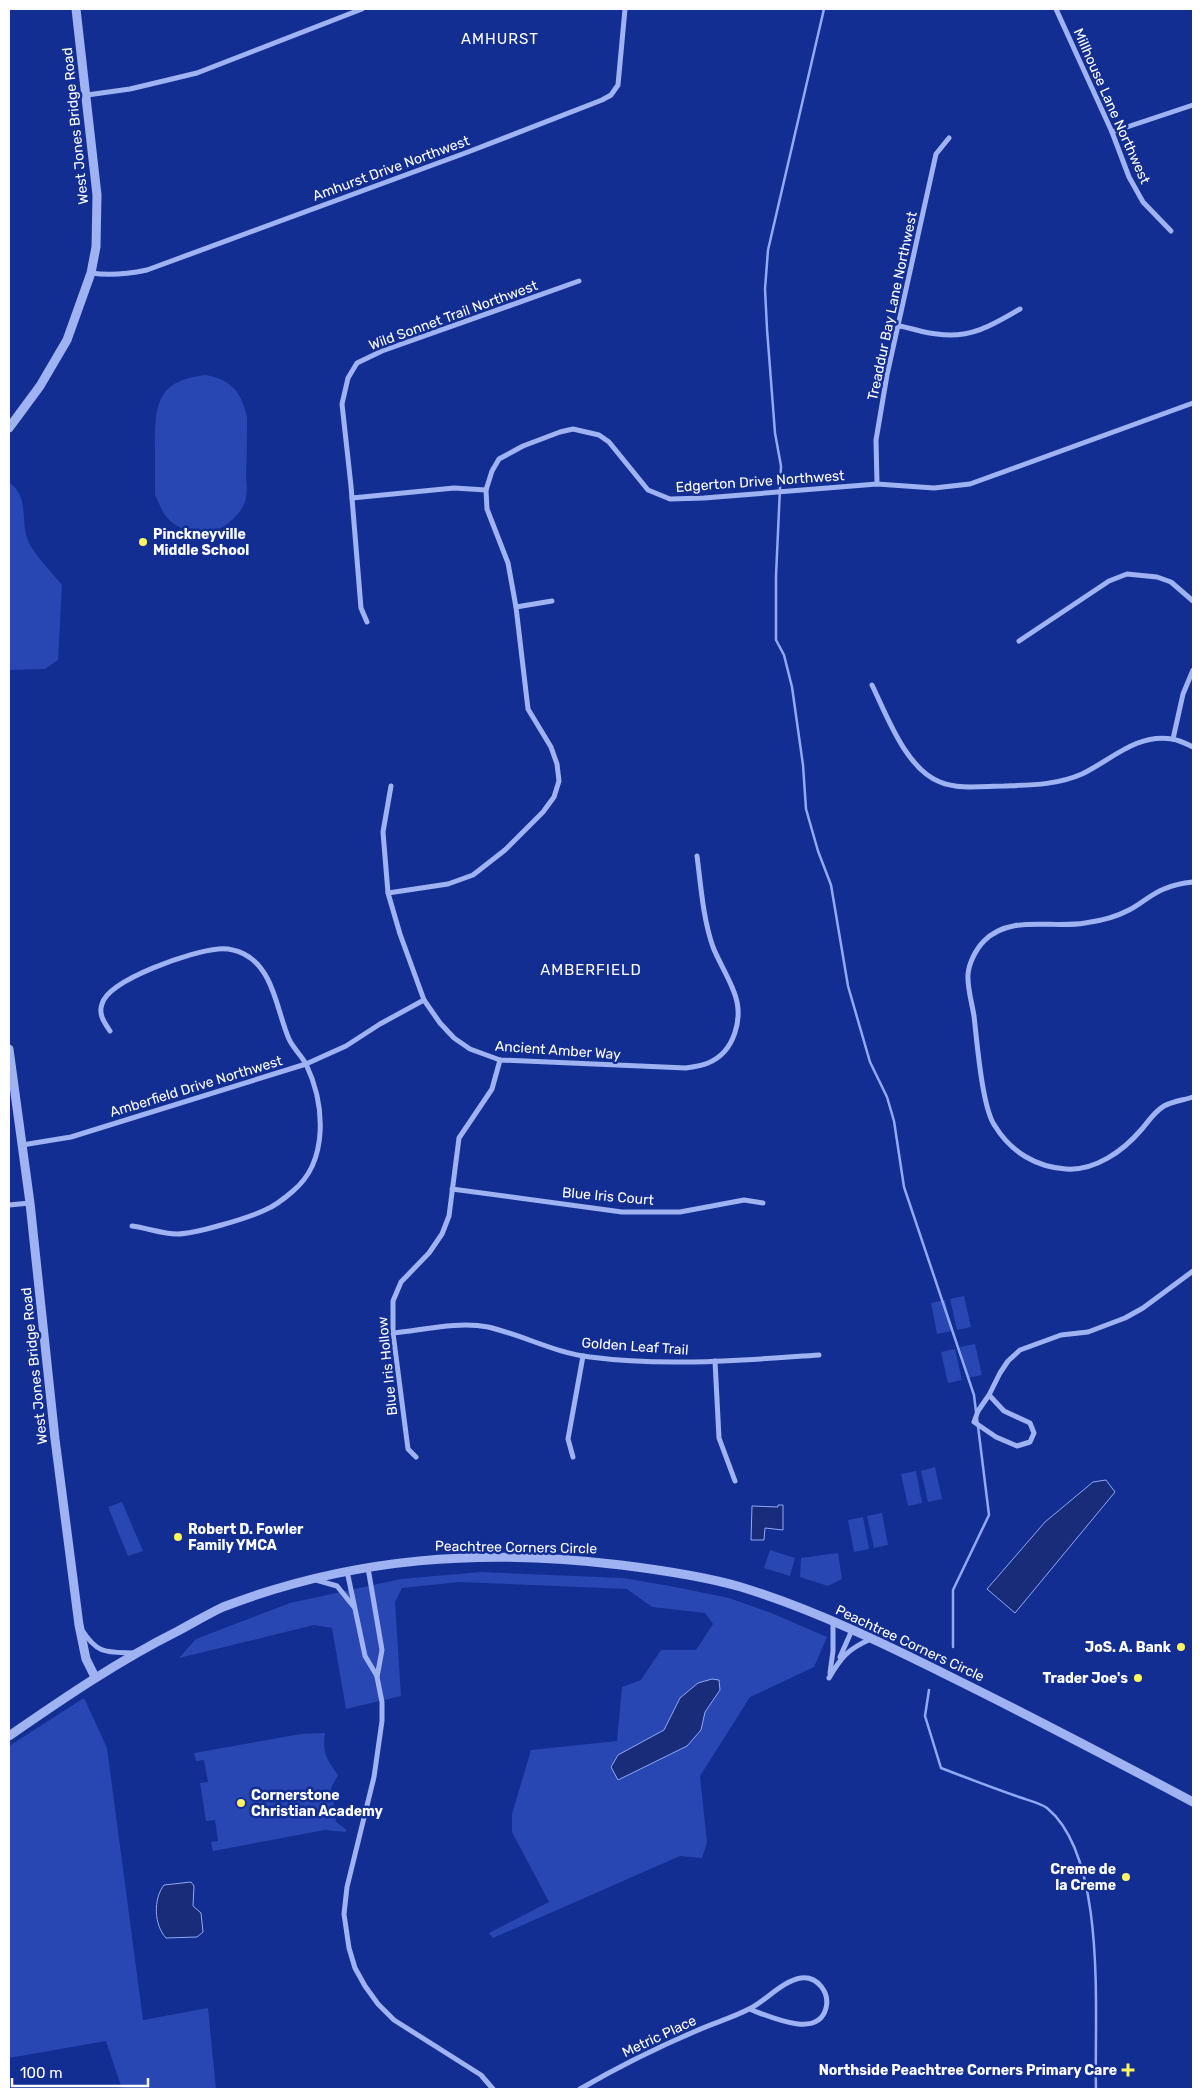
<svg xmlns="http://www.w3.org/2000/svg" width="1202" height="2098" viewBox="0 0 1202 2098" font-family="Rubik,sans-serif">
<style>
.green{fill:#2847b2}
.water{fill:#182c79;stroke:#91a9f5}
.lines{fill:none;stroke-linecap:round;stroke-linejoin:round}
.stream{stroke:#91a9f5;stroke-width:2.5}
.minor{stroke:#9fb2f2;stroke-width:5}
.tertiary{stroke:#9fb2f2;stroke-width:9}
.poi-dot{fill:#fff560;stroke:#132e92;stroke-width:2}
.labels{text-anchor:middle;stroke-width:5;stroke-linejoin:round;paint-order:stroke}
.street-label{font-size:14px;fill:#fff;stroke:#132e92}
.poi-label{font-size:14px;font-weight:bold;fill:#fff;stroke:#132e92;text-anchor:end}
.neighbourhood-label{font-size:15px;letter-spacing:1px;fill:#fff;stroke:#132e92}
</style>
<rect width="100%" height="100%" fill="#132e92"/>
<g class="green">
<path d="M206,375C231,380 241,391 247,417C247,436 247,455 246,474C246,481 248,490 246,497C245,506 239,513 233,519C213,540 178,536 163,512C160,507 158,500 155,495C155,478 155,461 155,445C155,403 158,380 206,375Z"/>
<path d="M9,482C31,498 19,523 29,543C35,555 53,574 62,585L58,660L45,669L9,670Z"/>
<path d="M964,1296L971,1327L957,1330L950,1299Z"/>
<path d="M945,1300L952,1331L937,1334L931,1303Z"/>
<path d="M975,1344L982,1375L967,1378L960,1347Z"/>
<path d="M955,1349L962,1380L948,1383L941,1352Z"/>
<path d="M935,1467L942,1499L928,1502L921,1471Z"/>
<path d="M916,1471L922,1503L908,1506L901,1474Z"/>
<path d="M122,1502L143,1551L128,1556L108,1507Z"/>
<path d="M882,1513L888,1545L874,1548L867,1516Z"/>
<path d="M863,1517L869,1549L854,1552L848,1520Z"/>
<path d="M770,1550L795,1558L790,1576L764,1568Z"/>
<path d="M838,1553L842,1579L828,1586L800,1577L801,1558Z"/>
<path d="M481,1572L623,1578L670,1586L729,1598L771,1613L827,1637L814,1667L750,1697L700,1776L707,1842L702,1858L680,1856L493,1938L489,1933L549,1902L512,1832V1814L531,1750L617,1741L622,1687L641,1680L661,1650H696L713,1624L705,1613L652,1607L627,1589L460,1582L402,1588L395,1602L401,1696L346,1709L332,1628L314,1625L179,1658L196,1639L290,1603L401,1579Z"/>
<path d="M84,1698L107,1748L143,2020L208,2008L216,2089H122L106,2041L9,2058V1746Z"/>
<path d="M325,1733C322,1753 327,1760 338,1775L331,1788L336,1822L347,1830L345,1832L325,1830L213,1851L211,1842L218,1841L215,1820L206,1821L200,1783L208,1782L204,1760L196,1761L194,1753L301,1734Z"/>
</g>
<g class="water">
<path d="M1106,1480L1115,1492L1015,1613L987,1589L1045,1522L1093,1482Z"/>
<path d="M778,1505H783V1530L765,1528L764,1540H751L752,1506L778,1507Z"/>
<path d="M712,1679L719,1680L720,1690L705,1712L701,1730L687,1746L618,1780L611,1767L618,1755L664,1730L680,1698L698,1683Z"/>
<path d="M191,1882L194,1886L193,1906L201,1913L203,1932L197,1937L166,1938C154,1925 153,1899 164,1885Z"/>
</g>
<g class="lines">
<g class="stream">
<path d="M824,9L768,250L765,289L767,329L775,433L781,466L776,576V640L784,655L792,687L803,765L806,809L818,851L831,885L848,986L870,1062L887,1097L894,1121L904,1187L974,1395L976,1412"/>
<path d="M953,1647V1590L989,1515L977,1418"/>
<path d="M929,1690L925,1716L941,1768C967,1778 993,1788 1019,1797C1027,1800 1040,1803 1047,1808C1108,1858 1094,2017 1096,2089"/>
</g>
<g class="minor">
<path d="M1056,9L1112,132L1129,177L1143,202L1171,231"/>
<path d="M87,95L130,89L197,73L362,9"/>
<path d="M1112,132L1193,105"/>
<path d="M91,273C110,276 128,274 147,270L468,152L602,100L611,95L618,85L625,9"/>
<path d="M899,326C912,328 924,333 937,334C970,339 993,325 1020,309"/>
<path d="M877,484L876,440L887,375L936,154L949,138"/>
<path d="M352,498L454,488L486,490"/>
<path d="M516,607L552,601"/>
<path d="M367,622L361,608L351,486L342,404L348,378L357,363L382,351L579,281"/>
<path d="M1019,641L1109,581L1127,574L1157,577L1171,582L1193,601"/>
<path d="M872,685C887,716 906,769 940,782C959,790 984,786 1004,786C1031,785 1057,785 1082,774C1111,760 1137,733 1172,739C1179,740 1187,744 1193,747"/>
<path d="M1173,739L1183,694L1193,670"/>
<path d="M391,786L383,832L388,893L400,934L424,1000L440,1023L454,1038L470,1049L500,1060L686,1068C693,1067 701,1066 708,1063C735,1052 744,1017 734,992C728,976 719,962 713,947C703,919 701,886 697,856"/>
<path d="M1193,882C1183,883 1173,885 1164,889C1151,894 1141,904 1129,910C1116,917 1100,921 1085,923C1052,929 1010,914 984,941C976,949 969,963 968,974C967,987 972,1003 974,1016C977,1041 982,1108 995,1126C1011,1152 1036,1167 1066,1169C1095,1171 1123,1151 1141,1130C1148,1122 1154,1112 1164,1106C1173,1101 1184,1100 1193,1097"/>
<path d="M388,893L448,884L473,875L505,850L543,812L554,797L559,781L557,764L551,747L528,709L516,607L508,563L487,509L486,490L492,471L499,459L523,446L560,432L573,429L599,435L609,442L648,490L670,499L704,498L877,484L934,488L970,484L1193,403"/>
<path d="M110,1031C105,1023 98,1015 102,1004C109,979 193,951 218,949C227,948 236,950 244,954C274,969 277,1012 289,1039C293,1048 301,1055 306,1064C325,1104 329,1161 293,1191C285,1198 275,1206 265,1210C248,1218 195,1234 177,1234C163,1234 147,1228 132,1226"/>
<path d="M22,1145L71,1137L306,1064L346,1046L380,1024L424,1000"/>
<path d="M452,1189L622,1212H680L744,1200L763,1203"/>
<path d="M9,1205L30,1203"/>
<path d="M393,1333C423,1330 458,1321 488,1327C523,1335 555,1353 590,1357C666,1367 743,1360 819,1355"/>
<path d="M715,1361L719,1438L735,1481"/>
<path d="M989,1395L1004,1411L1030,1423L1034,1433L1030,1442L1017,1446L996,1437L974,1422L978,1411L989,1395L1000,1373L1008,1361L1020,1350L1061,1335L1088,1332L1125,1318L1143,1308L1193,1271"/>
<path d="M416,1457L408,1449L393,1333V1301L401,1282L429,1253L442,1234L449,1216L459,1138L492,1089L500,1060"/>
<path d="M573,1457L568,1439L583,1356"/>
<path d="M368,1568L382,1650L377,1677L382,1702V1721L374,1777L347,1887L344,1914L349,1948L355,1968L365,1986L378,2004L394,2020L481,2075L493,2089"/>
<path d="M347,1571L365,1656L377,1676"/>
<path d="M316,1580L337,1586L354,1607"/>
<path d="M82,1630C98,1655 107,1652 134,1653"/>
<path d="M840,1657L852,1630"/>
<path d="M830,1673L833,1651V1622"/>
<path d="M829,1678C841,1657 848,1649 871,1639"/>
<path d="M580,2089C618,2067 656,2048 696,2031C713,2023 732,2018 749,2009C764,2002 784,1980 801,1978C817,1976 830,1992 826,2008C818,2040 769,2016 749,2009"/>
</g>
<g class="tertiary">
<path d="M9,428L40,386L67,340L91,273L96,247L97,195L76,9"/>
<path d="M9,1049L30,1203L55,1439L79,1625L86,1659L95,1677"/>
<path d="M9,1736C64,1698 118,1661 178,1631C193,1623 208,1614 223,1607C353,1557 484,1548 621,1565C661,1570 703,1576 741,1587C815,1610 885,1644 953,1678C1034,1718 1114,1760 1193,1802"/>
</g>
</g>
<g class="poi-dot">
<circle cx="143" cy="542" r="5"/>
<circle cx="178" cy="1537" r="5"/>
<circle cx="1181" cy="1647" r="5"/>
<circle cx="1138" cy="1678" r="5"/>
<circle cx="241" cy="1803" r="5"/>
<circle cx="1126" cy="1877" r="5"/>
<path d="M1125.5 2062.5h5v5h5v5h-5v5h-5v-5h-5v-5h5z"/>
</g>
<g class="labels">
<g class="street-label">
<text transform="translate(1112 106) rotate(66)" y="5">Millhouse Lane Northwest</text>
<text transform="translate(75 126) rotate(-96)" y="5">West Jones Bridge Road</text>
<text transform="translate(391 168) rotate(-20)" y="5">Amhurst Drive Northwest</text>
<text transform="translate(892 306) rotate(-78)" y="5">Treaddur Bay Lane Northwest</text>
<text transform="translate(453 315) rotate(-20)" y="5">Wild Sonnet Trail Northwest</text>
<text transform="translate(760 481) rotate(-4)" y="5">Edgerton Drive Northwest</text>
<text transform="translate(558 1050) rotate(4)" y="5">Ancient Amber Way</text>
<text transform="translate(196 1086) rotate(-17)" y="5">Amberfield Drive Northwest</text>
<text transform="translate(608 1196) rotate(5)" y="5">Blue Iris Court</text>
<text transform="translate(635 1346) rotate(4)" y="5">Golden Leaf Trail</text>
<text transform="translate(34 1366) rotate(-96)" y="5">West Jones Bridge Road</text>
<text transform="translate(387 1366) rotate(-96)" y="5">Blue Iris Hollow</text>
<text transform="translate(516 1547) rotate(1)" y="5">Peachtree Corners Circle</text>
<text transform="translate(910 1643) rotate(25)" y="5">Peachtree Corners Circle</text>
<text transform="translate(659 2036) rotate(-25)" y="5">Metric Place</text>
</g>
<g class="poi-label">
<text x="153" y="539" text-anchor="start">Pinckneyville<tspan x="153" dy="16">Middle School</tspan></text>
<text x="188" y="1534" text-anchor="start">Robert D. Fowler<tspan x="188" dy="16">Family YMCA</tspan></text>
<text x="1171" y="1652">JoS. A. Bank</text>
<text x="1128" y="1683">Trader Joe's</text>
<text x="251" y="1800" text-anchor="start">Cornerstone<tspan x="251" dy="16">Christian Academy</tspan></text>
<text x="1116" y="1874">Creme de<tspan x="1116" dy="16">la Creme</tspan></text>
<text x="1117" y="2075">Northside Peachtree Corners Primary Care</text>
</g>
<g class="neighbourhood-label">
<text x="500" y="44">AMHURST</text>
<text x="591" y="975">AMBERFIELD</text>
</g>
</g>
<rect width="1202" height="2098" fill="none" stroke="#ffffff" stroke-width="20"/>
<path d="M12 2078v8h136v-8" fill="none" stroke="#ffffff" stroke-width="2.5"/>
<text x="20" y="2078" font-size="15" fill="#ffffff" stroke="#132e92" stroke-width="4" paint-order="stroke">100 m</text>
</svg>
